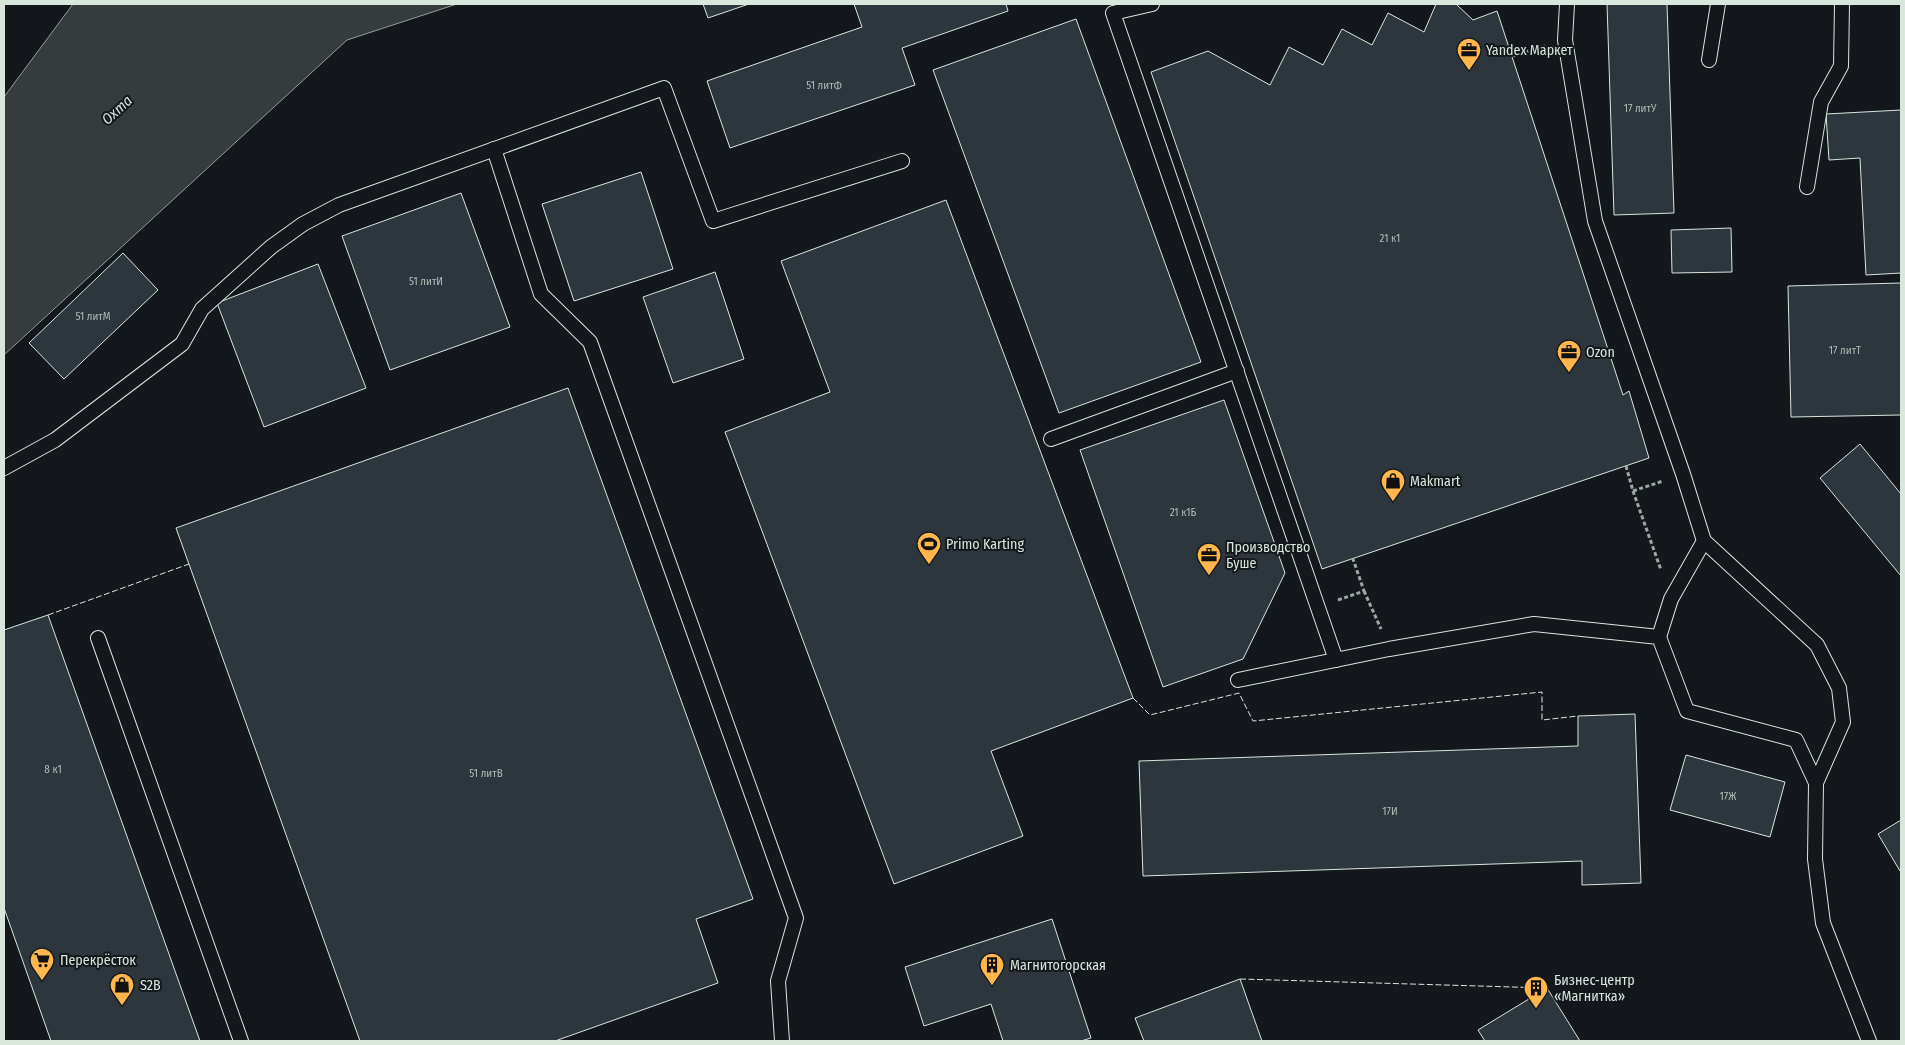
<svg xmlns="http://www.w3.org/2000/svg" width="1905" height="1045" viewBox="0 0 1905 1045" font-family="'Fira Sans Condensed',sans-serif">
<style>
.water{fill:#363b3e;stroke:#939e99}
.building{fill:#2c363c;stroke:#d8e6dc}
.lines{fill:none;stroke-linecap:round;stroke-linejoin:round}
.service-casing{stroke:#d8e6dc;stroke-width:16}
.path{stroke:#9da8a2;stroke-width:3;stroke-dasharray:4 2.5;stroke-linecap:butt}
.service{stroke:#14181c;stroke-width:14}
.fence{stroke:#d8e6dc;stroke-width:1;stroke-dasharray:6 2.5;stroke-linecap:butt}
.labels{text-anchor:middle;stroke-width:4;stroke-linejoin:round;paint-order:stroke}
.number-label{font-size:11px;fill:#adbab4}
.poi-label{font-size:14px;fill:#d8e6dc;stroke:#14181c;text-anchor:start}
.water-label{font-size:15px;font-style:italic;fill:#d8e6dc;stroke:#14181c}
</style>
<rect width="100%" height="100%" fill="#14181c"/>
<path class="water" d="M73,4H457L347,40L4,355V97Z"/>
<g class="building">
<path d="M703,4H749L708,18Z"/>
<path d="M854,4H1006L1008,11L902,48L915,85L730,148L707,81L862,27Z"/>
<path d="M1436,4H1456L1473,20L1497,11L1623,395L1629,391L1649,458L1322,569L1151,72L1208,51L1270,85L1289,47L1323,65L1342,29L1372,45L1388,13L1424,32Z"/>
<path d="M1607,4H1667L1674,213L1614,215Z"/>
<path d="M1076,19L1201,362L1059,413L933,70Z"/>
<path d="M1901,110V273L1866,275L1860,158L1829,160L1826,114Z"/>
<path d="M641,172L673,269L574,301L542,204Z"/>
<path d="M461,193L510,327L390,370L342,236Z"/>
<path d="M946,200L1133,698L991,751L1023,836L894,884L725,432L830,392L781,261Z"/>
<path d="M1731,228L1732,272L1672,273L1671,230Z"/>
<path d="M123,253L158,290L64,379L29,343Z"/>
<path d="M318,264L366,388L264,427L217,303Z"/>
<path d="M715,272L744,359L673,383L643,297Z"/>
<path d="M1901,283V415L1791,417L1788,286Z"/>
<path d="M568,388L753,899L696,919L718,983L555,1041H360L176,528Z"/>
<path d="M1224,400L1285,573L1243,659L1163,687L1080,450Z"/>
<path d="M1860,444L1901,494V576L1820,478Z"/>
<path d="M48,615L200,1041H51L4,908V630Z"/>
<path d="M1635,714L1641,883L1582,885V861L1143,876L1139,761L1578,746V716Z"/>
<path d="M1686,755L1785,782L1770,837L1670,810Z"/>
<path d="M1901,820V870L1900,871L1878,834Z"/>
<path d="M1052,919L1091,1038L1081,1041H1003L991,1004L924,1026L905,967Z"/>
<path d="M1240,979L1262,1041H1144L1135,1018Z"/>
<path d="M1547,988L1580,1041H1485L1478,1030Z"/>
</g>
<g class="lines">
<defs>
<g id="service">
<path d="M1152,4L1113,13L1336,660"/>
<path d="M1567,4L1565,40L1595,221L1683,474L1704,541L1817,645L1839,688L1843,722L1816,783L1815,859L1823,923L1869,1041"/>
<path d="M1709,60L1718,4"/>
<path d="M494,149L541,294L590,342L796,918L778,981L782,1041"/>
<path d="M1807,187L1821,102L1841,66L1842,4"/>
<path d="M1051,439L1237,371"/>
<path d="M4,468L55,440L182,344L202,309L271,247L303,224L339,205L664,88L713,221L902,161"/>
<path d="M1659,637L1671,599L1704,541"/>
<path d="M98,638L241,1041"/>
<path d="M1238,680L1389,649L1534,624L1659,637L1687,711L1796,740L1816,783"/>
</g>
</defs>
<use href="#service" class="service-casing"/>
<g class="path">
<path d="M1512,56L1545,46"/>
<path d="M1626,466L1633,491L1663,481"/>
<path d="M1633,491L1661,570"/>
<path d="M1364,591L1381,629"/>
<path d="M1338,600L1364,591L1353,559"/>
</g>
<use href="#service" class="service"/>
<g class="fence">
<path d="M48,615L189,564"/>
<path d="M1133,698L1150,715L1239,693L1253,721L1542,692V720L1578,716"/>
<path d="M1240,979L1547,988"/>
</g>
</g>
<defs>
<symbol id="office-pin" viewBox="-11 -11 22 30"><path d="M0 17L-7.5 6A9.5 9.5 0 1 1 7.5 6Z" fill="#ffb74d" stroke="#14181c"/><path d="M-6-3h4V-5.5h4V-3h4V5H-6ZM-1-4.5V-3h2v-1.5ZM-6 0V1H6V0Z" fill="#111"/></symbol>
<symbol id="shop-pin" viewBox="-11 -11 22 30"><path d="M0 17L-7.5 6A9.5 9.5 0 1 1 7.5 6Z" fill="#ffb74d" stroke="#14181c"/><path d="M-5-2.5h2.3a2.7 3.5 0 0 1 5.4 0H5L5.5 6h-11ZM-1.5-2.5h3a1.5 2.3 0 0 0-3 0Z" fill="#111"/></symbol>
<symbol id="stadium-pin" viewBox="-11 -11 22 30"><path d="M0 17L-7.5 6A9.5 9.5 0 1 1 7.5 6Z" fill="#ffb74d" stroke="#14181c"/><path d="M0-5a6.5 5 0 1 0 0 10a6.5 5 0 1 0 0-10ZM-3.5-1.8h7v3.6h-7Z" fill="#111"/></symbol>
<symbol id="supermarket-pin" viewBox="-11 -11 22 30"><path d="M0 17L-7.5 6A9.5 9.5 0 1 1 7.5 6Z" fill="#ffb74d" stroke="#14181c"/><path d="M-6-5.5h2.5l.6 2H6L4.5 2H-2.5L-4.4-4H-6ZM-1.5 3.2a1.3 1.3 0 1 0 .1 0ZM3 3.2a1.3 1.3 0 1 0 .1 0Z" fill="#111"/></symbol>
<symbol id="building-pin" viewBox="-11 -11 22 30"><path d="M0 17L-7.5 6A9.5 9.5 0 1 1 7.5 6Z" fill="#ffb74d" stroke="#14181c"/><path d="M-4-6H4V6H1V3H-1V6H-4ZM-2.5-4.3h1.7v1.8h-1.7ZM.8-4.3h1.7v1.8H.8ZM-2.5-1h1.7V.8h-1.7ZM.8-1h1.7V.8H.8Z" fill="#111"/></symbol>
</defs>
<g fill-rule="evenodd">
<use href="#office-pin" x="1455" y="36" width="28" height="38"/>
<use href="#office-pin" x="1555" y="338" width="28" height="38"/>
<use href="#shop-pin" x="1379" y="467" width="28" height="38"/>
<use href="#stadium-pin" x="915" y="530" width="28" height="38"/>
<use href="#office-pin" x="1195" y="541" width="28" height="38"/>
<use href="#supermarket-pin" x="28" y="946" width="28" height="38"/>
<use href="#building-pin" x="978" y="951" width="28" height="38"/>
<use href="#shop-pin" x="108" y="971" width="28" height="38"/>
<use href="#building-pin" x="1522" y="974" width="28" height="38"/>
</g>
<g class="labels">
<g class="number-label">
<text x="824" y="89">51 литФ</text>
<text x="1640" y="112">17 литУ</text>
<text x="1390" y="242">21 к1</text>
<text x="426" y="285">51 литИ</text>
<text x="93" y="320">51 литМ</text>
<text x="1845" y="354">17 литТ</text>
<text x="1183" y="516">21 к1Б</text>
<text x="53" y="773">8 к1</text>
<text x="486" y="777">51 литВ</text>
<text x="1728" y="800">17Ж</text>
<text x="1390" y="815">17И</text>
</g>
<g class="poi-label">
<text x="1486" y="55">Yandex Маркет</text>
<text x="1586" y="357">Ozon</text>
<text x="1410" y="486">Makmart</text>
<text x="946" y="549">Primo Karting</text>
<text x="1226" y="552">Производство<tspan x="1226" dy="16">Буше</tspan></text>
<text x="60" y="965">Перекрёсток</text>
<text x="1010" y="970">Магнитогорская</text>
<text x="1554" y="985">Бизнес-центр<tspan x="1554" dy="16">«Магнитка»</tspan></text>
<text x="140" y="990">S2B</text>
</g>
<g class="water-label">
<text transform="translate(117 110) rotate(-43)" y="5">Охта</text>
</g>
</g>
<rect width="1905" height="1045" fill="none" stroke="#d8e6dc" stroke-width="10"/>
</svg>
